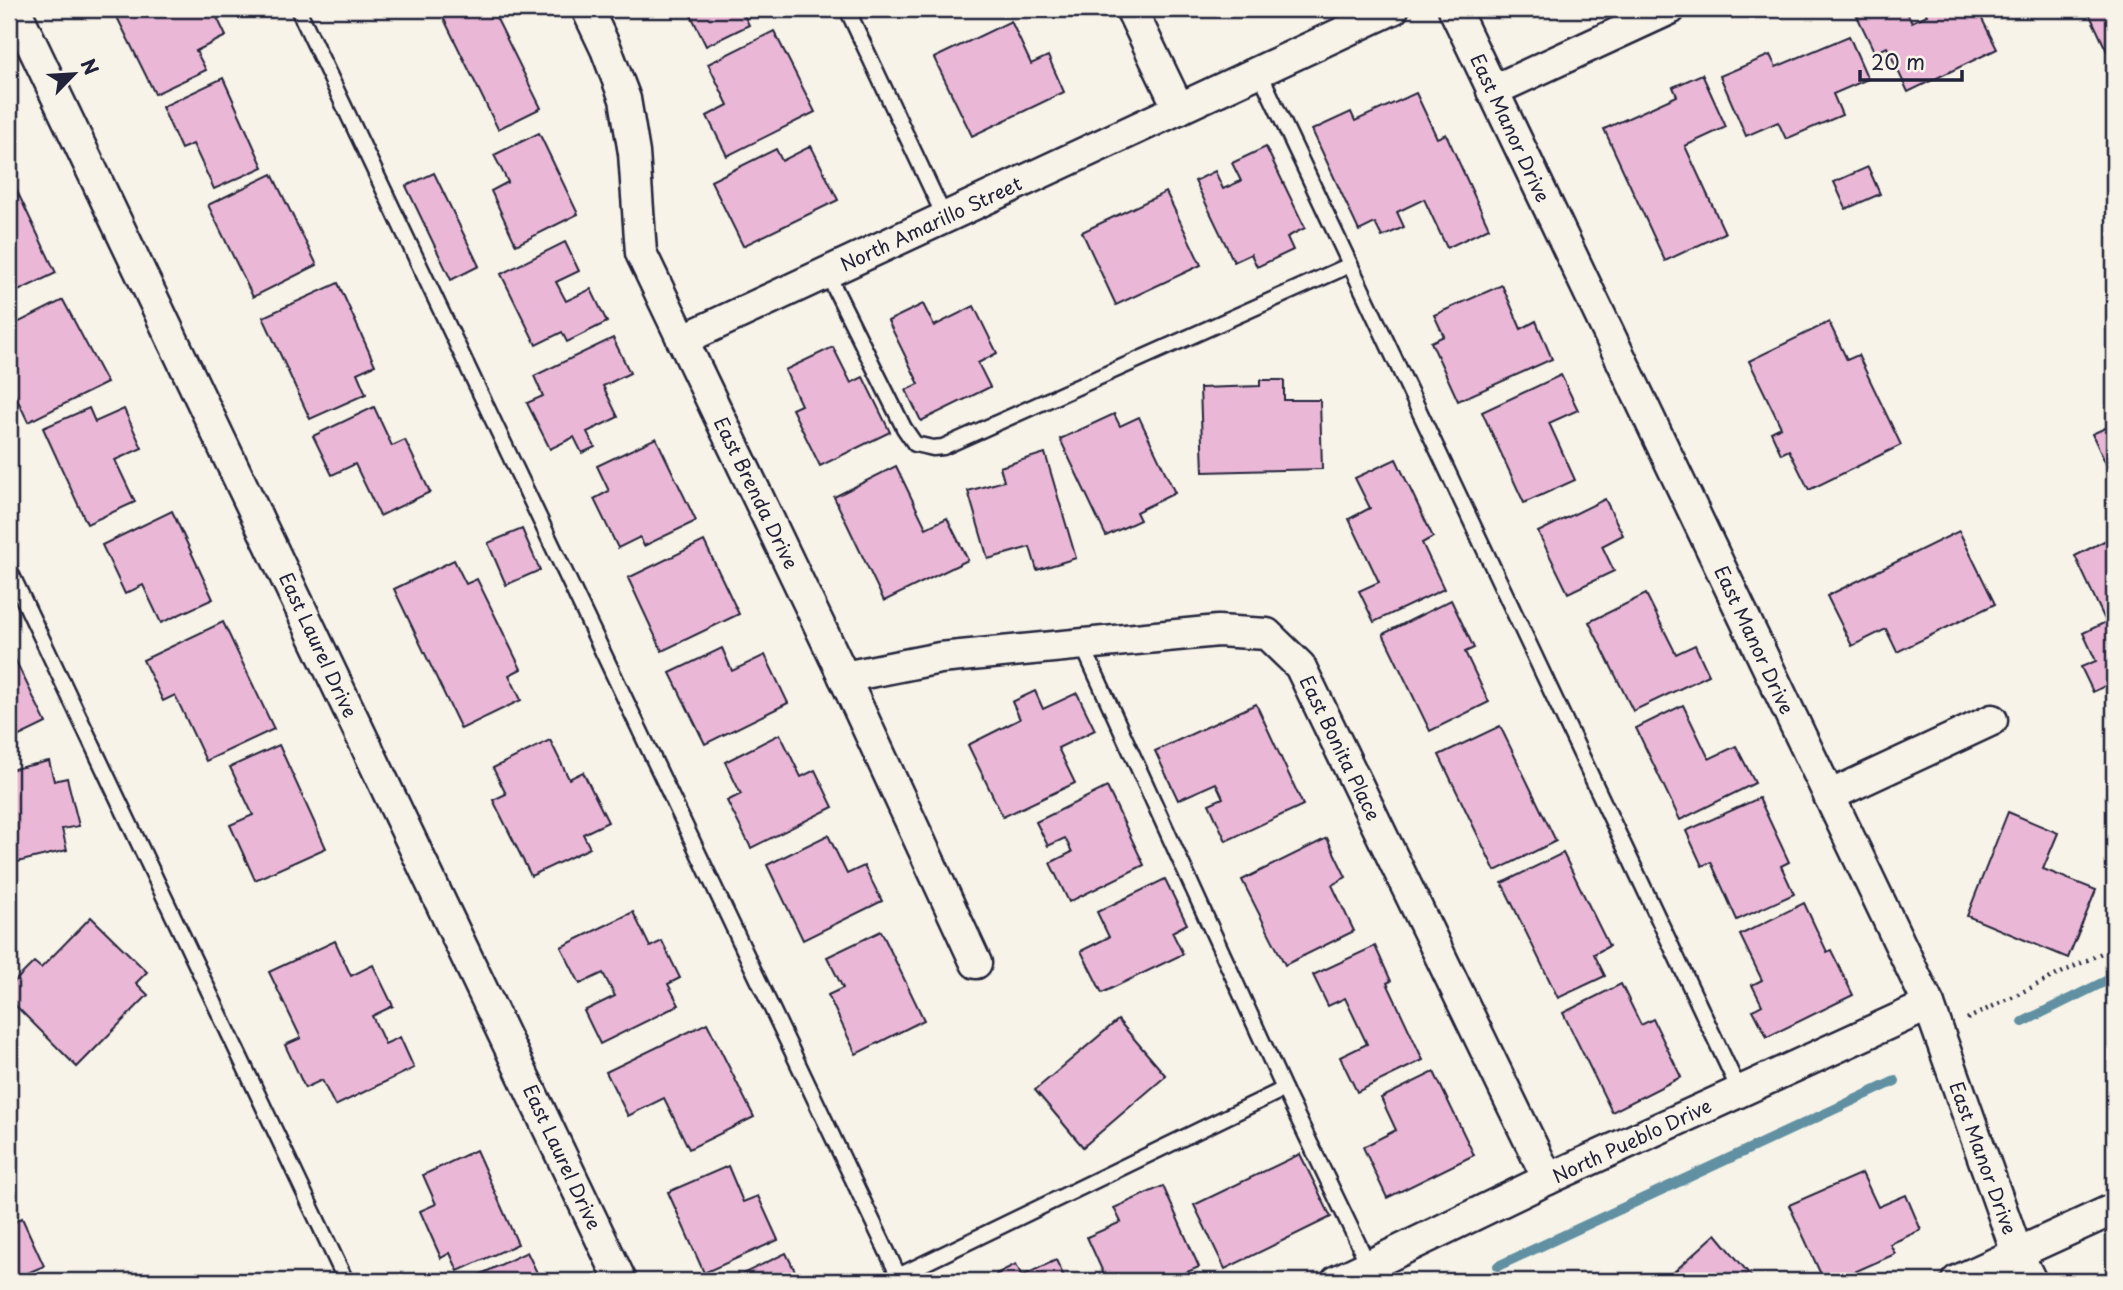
<svg xmlns="http://www.w3.org/2000/svg" width="2123" height="1290" viewBox="0 0 2123 1290" font-family="'Playpen Sans',sans-serif">
<style>
.lines{fill:none;stroke-linecap:round;stroke-linejoin:round}
.stream{stroke:#6090a2;stroke-width:10}
.building{fill:#eab8d6;stroke:#22223b;stroke-width:2}
.service-casing{stroke:#22223b;stroke-width:19}
.minor-casing{stroke:#22223b;stroke-width:35}
.path{stroke:#22223b;stroke-width:4.5;stroke-dasharray:2 5;stroke-linecap:butt}
.service{stroke:#f7f3e8;stroke-width:14}
.minor{stroke:#f7f3e8;stroke-width:30}
.labels{text-anchor:middle;stroke-width:7;stroke-linejoin:round;paint-order:stroke}
.street-label{font-size:19px;fill:#22223b;stroke:#f7f3e8}
</style>
<rect width="100%" height="100%" fill="#f7f3e8"/>
<filter id="ink" filterUnits="userSpaceOnUse"><feTurbulence type="fractalNoise" baseFrequency=".0143" numOctaves="2"/><feDisplacementMap in="SourceGraphic" scale="14" xChannelSelector="R" yChannelSelector="G"/><feConvolveMatrix kernelMatrix="1 2 1 2 8 2 1 2 1" color-interpolation-filters="sRGB"/></filter>
<g filter="url(#ink)">
<g class="lines">
<g class="stream">
<path d="M2023,1022L2114,977"/>
<path d="M1498,1266L1895,1081"/>
</g>
</g>
<g class="building">
<path d="M119,9H213L226,36L196,51L206,70L155,94L114,11Z"/>
<path d="M439,9H492L541,108L498,129Z"/>
<path d="M688,9H741L749,25L706,46Z"/>
<path d="M1866,9H1905L1912,22L1927,15L1924,9H1977L1997,49L1908,92L1887,47L1875,53L1856,14Z"/>
<path d="M2087,9H2114V65L2103,43Z"/>
<path d="M1011,21L1031,64L1048,56L1064,92L972,136L934,58Z"/>
<path d="M774,31L815,112L727,156L707,116L728,105L708,64Z"/>
<path d="M1849,36L1868,79L1833,94L1842,115L1786,139L1778,122L1746,136L1720,76L1770,55L1776,67Z"/>
<path d="M1702,74L1726,127L1685,146L1725,233L1665,261L1604,129L1677,96L1673,87Z"/>
<path d="M223,78L263,167L214,189L193,144L181,149L162,107Z"/>
<path d="M1416,93L1437,138L1446,134L1489,228L1447,248L1424,199L1397,212L1404,227L1382,237L1375,223L1359,231L1312,130L1351,112L1355,121Z"/>
<path d="M539,133L578,214L516,245L491,191L508,182L494,155Z"/>
<path d="M811,146L838,200L743,246L711,181L776,149L782,161Z"/>
<path d="M1266,147L1305,228L1287,237L1293,250L1257,267L1251,254L1234,262L1195,181L1215,171L1223,189L1241,181L1232,163Z"/>
<path d="M1868,167L1880,194L1846,209L1834,182Z"/>
<path d="M434,173L479,266L451,280L406,186Z"/>
<path d="M272,174L317,265L253,297L208,205Z"/>
<path d="M16,189L56,273L12,294L9,288V193Z"/>
<path d="M1166,192L1201,265L1116,305L1082,232Z"/>
<path d="M565,242L579,271L556,282L566,301L591,289L607,322L567,342L562,332L536,345L501,274Z"/>
<path d="M338,283L375,365L357,373L366,394L310,419L263,317Z"/>
<path d="M1502,285L1521,329L1536,321L1552,359L1458,401L1431,342L1444,336L1434,315Z"/>
<path d="M63,300L107,383L28,422L9,382V327Z"/>
<path d="M923,304L934,326L974,306L997,353L978,363L990,387L921,421L906,390L919,384L888,321Z"/>
<path d="M1829,322L1847,360L1858,355L1901,445L1809,490L1789,450L1781,454L1771,432L1781,427L1749,361Z"/>
<path d="M613,338L630,373L603,386L618,417L587,432L595,447L582,453L574,437L550,449L527,403L543,396L534,376Z"/>
<path d="M833,347L851,383L863,377L890,432L820,466L792,409L801,405L785,370Z"/>
<path d="M1561,375L1578,410L1549,423L1575,480L1524,503L1482,412Z"/>
<path d="M1260,380H1284V400H1320L1322,469L1203,472L1200,388L1260,386Z"/>
<path d="M374,407L392,446L405,440L430,492L380,516L355,464L332,475L313,436Z"/>
<path d="M89,408L95,422L124,409L142,448L115,460L135,502L87,524L43,428Z"/>
<path d="M1114,414L1120,426L1139,417L1175,493L1136,512L1140,520L1106,536L1060,439Z"/>
<path d="M2114,424V481L2092,434Z"/>
<path d="M656,438L696,521L644,546L640,537L618,548L594,499L609,491L597,466Z"/>
<path d="M1045,453L1076,558L1037,570L1030,547L988,559L968,491L1004,481L1000,467Z"/>
<path d="M1396,459L1433,537L1422,543L1444,589L1374,622L1359,591L1379,582L1349,519L1370,508L1355,478Z"/>
<path d="M896,466L926,528L947,518L968,560L884,601L834,497Z"/>
<path d="M1605,499L1623,535L1602,546L1614,571L1568,593L1538,532Z"/>
<path d="M172,511L213,599L161,623L143,585L125,594L102,545Z"/>
<path d="M522,529L540,570L506,585L488,543Z"/>
<path d="M1959,531L1995,604L1897,652L1886,629L1852,646L1827,596Z"/>
<path d="M2114,536V686L2113,682L2093,692L2081,667L2096,661L2083,633L2106,622L2075,556Z"/>
<path d="M704,541L739,614L662,651L628,578Z"/>
<path d="M454,560L466,584L477,579L521,669L509,675L521,700L461,729L394,589Z"/>
<path d="M1646,594L1676,654L1695,645L1709,675L1633,711L1589,622Z"/>
<path d="M1451,600L1474,648L1465,652L1489,702L1430,731L1383,634Z"/>
<path d="M223,622L274,729L206,761L175,695L163,701L143,660Z"/>
<path d="M9,647L46,723L9,741Z"/>
<path d="M722,648L732,671L765,655L788,703L705,744L670,673Z"/>
<path d="M1035,691L1043,709L1077,693L1095,730L1058,748L1075,783L1003,817L968,745L1020,719L1012,702Z"/>
<path d="M1256,704L1303,805L1226,841L1209,804L1223,798L1216,783L1178,800L1155,751Z"/>
<path d="M1683,705L1709,759L1736,746L1755,783L1680,820L1636,728Z"/>
<path d="M1500,726L1556,841L1495,871L1439,755Z"/>
<path d="M780,734L801,777L815,770L833,807L751,848L727,801L741,794L725,762Z"/>
<path d="M550,740L569,779L583,772L608,822L583,834L590,848L531,876L493,800L506,794L493,768Z"/>
<path d="M279,745L326,848L255,880L230,825L253,815L230,767Z"/>
<path d="M49,761L54,781L67,778L79,826L62,829L67,850L9,864V770Z"/>
<path d="M1107,787L1144,865L1069,902L1050,863L1072,852L1065,838L1048,846L1036,822Z"/>
<path d="M1759,798L1789,862L1781,866L1794,894L1737,920L1711,862L1702,866L1686,831Z"/>
<path d="M2008,812L2058,833L2043,869L2096,890L2068,958L1967,916Z"/>
<path d="M828,835L847,874L864,866L882,901L803,940L767,865Z"/>
<path d="M1327,838L1346,877L1332,885L1354,931L1285,965L1242,880Z"/>
<path d="M1563,853L1609,946L1594,954L1605,976L1558,998L1502,883Z"/>
<path d="M1165,879L1187,924L1172,932L1183,954L1102,993L1081,951L1109,937L1097,912Z"/>
<path d="M1804,903L1827,952L1831,950L1853,995L1767,1037L1753,1010L1762,1005L1752,985L1762,980L1740,935Z"/>
<path d="M633,912L650,947L662,941L680,978L668,984L679,1005L600,1044L584,1011L615,996L603,973L580,984L561,947Z"/>
<path d="M91,917L147,972L136,983L148,995L77,1067L9,999V987L34,962L41,968Z"/>
<path d="M881,931L924,1020L856,1054L828,995L843,988L827,957Z"/>
<path d="M335,941L351,976L373,965L393,1006L372,1016L385,1044L400,1037L414,1068L335,1106L322,1080L305,1088L285,1045L301,1038L269,972Z"/>
<path d="M1375,946L1391,981L1387,983L1423,1060L1357,1092L1340,1057L1367,1044L1345,998L1328,1006L1313,975Z"/>
<path d="M1621,984L1641,1025L1653,1019L1681,1077L1612,1112L1563,1013Z"/>
<path d="M1118,1020L1166,1076L1083,1147L1035,1090Z"/>
<path d="M707,1023L754,1117L689,1149L664,1098L628,1116L606,1072Z"/>
<path d="M1434,1072L1474,1155L1387,1198L1363,1147L1396,1130L1381,1098Z"/>
<path d="M476,1150L518,1244L458,1271L450,1253L441,1258L420,1211L436,1204L423,1175Z"/>
<path d="M1300,1154L1331,1217L1225,1269L1194,1205Z"/>
<path d="M728,1166L743,1202L758,1196L778,1240L704,1273L668,1192Z"/>
<path d="M1862,1173L1878,1207L1906,1195L1921,1230L1890,1244L1895,1254L1834,1281H1824L1789,1205Z"/>
<path d="M1163,1186L1199,1267L1166,1281H1107L1087,1237L1121,1222L1114,1208Z"/>
<path d="M22,1218L44,1266L9,1281V1220L11,1224Z"/>
<path d="M1716,1234L1755,1281H1664Z"/>
<path d="M527,1252L541,1281H480L477,1276Z"/>
<path d="M786,1253L800,1281H728Z"/>
<path d="M1056,1260L1066,1281H1000L996,1274L1016,1264L1022,1276Z"/>
</g>
<g class="lines">
<defs>
<g id="service">
<path d="M298,9L901,1281"/>
<path d="M847,9L945,218"/>
<path d="M1259,71L1740,1092"/>
<path d="M827,273L904,428L915,444L933,448L943,447L1350,265"/>
<path d="M9,569L346,1281"/>
<path d="M1082,644L1284,1089L1369,1266"/>
<path d="M898,1276L1284,1089"/>
</g>
<g id="minor">
<path d="M15,9L621,1281"/>
<path d="M587,9L606,49L625,99L634,153L641,253L844,677L976,963"/>
<path d="M1131,9L1179,109"/>
<path d="M1454,9L1929,1005L2017,1253L2031,1281"/>
<path d="M1492,91L1670,9"/>
<path d="M682,340L1393,9"/>
<path d="M844,677L940,658L1218,631L1267,634L1300,666L1548,1179"/>
<path d="M1829,796L1992,720"/>
<path d="M1337,1281L1548,1179L1929,1005"/>
<path d="M1957,1281L2114,1209"/>
</g>
</defs>
<use href="#service" class="service-casing"/>
<use href="#minor" class="minor-casing"/>
<path class="path" d="M1967,1019L2114,947"/>
<use href="#service" class="service"/>
<use href="#minor" class="minor"/>
</g>
</g>
<g class="labels">
<g class="street-label">
<text transform="translate(1510 128) rotate(65)" y="7">East Manor Drive</text>
<text transform="translate(931 224) rotate(-25)" y="7">North Amarillo Street</text>
<text transform="translate(756 493) rotate(64)" y="7">East Brenda Drive</text>
<text transform="translate(1754 640) rotate(65)" y="7">East Manor Drive</text>
<text transform="translate(318 645) rotate(65)" y="7">East Laurel Drive</text>
<text transform="translate(1340 748) rotate(64)" y="7">East Bonita Place</text>
<text transform="translate(1632 1141) rotate(-25)" y="7">North Pueblo Drive</text>
<text transform="translate(562 1157) rotate(65)" y="7">East Laurel Drive</text>
<text transform="translate(1983 1158) rotate(70)" y="7">East Manor Drive</text>
</g>
</g>
<rect width="2123" height="1290" fill="none" stroke="#f7f3e8" stroke-width="35"/>
<rect x="18" y="18" width="2088" height="1255" fill="none" stroke="#22223b" stroke-width="2.5" filter="url(#ink)"/>
<g transform="translate(74 74) rotate(65)" stroke="#f7f3e8" stroke-width="5" paint-order="stroke">
<path d="M0-5L12 26L0 18L-12 26Z" fill="#22223b"/>
<text y="-10" font-size="19" font-weight="bold" text-anchor="middle" fill="#22223b">N</text>
</g>
<path d="M1860 70v10h102v-10" fill="none" stroke="#22223b" stroke-width="3.5"/>
<text x="1871" y="70" font-size="21" fill="#22223b" stroke="#f7f3e8" stroke-width="5" paint-order="stroke">20 m</text>
</svg>
